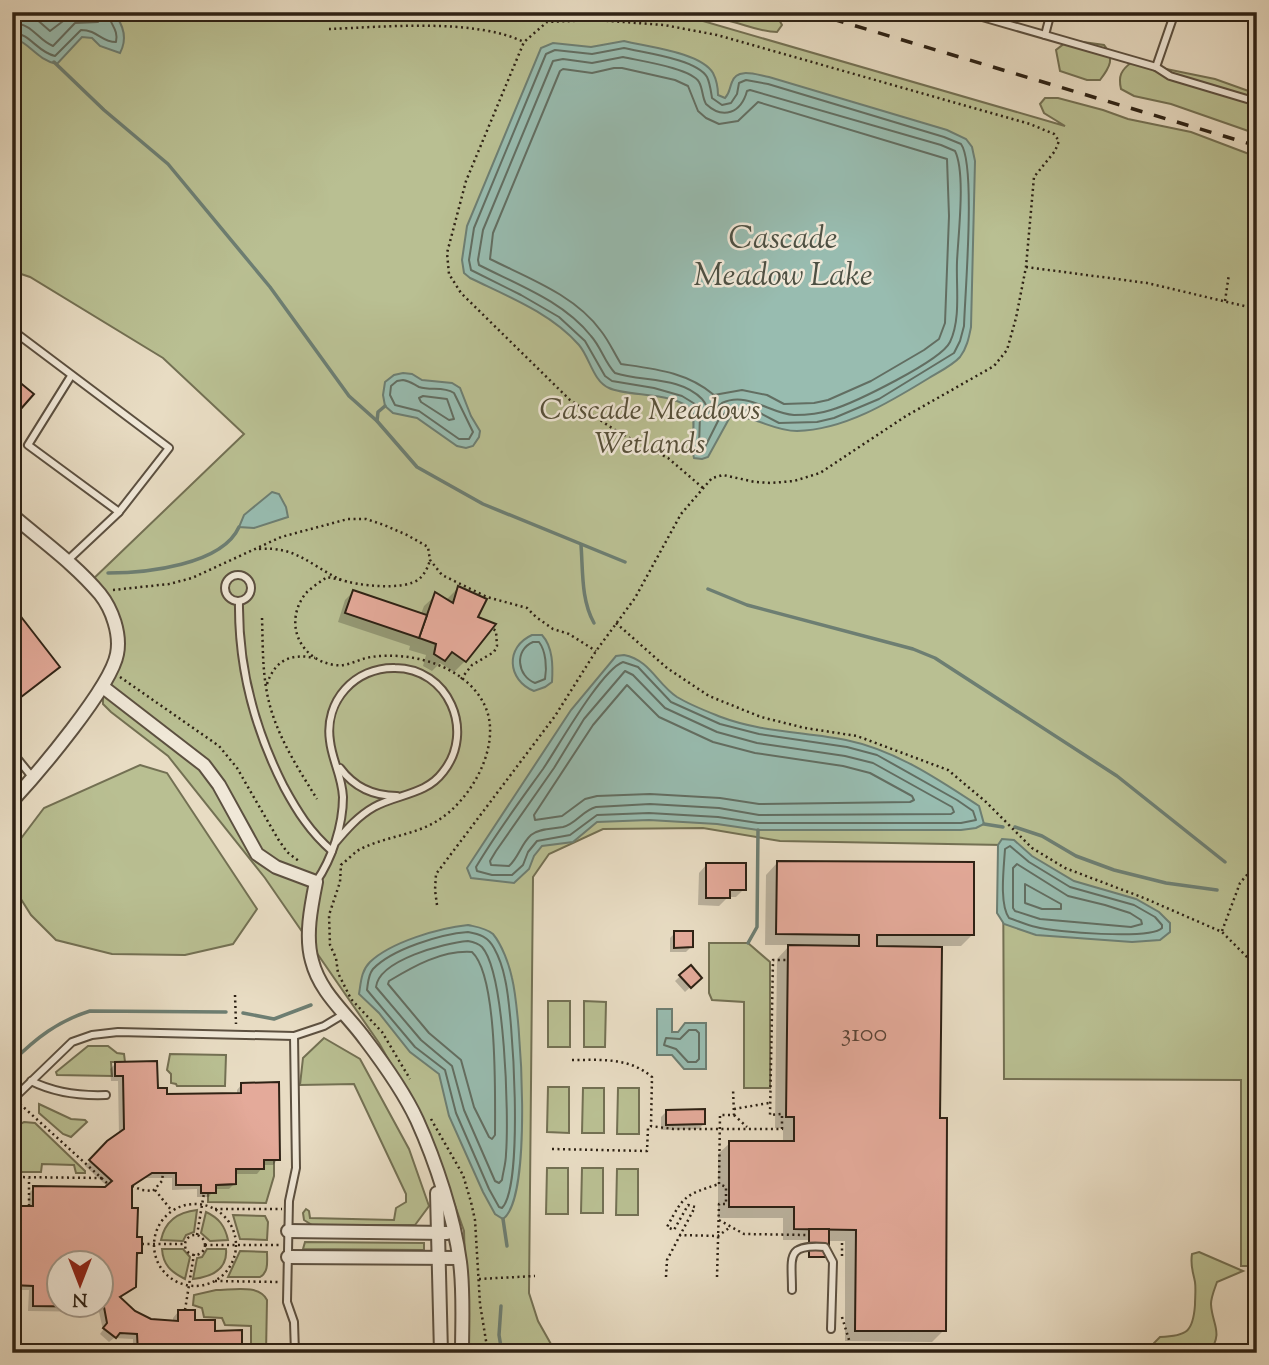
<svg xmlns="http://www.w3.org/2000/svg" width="1269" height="1365" viewBox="0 0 1269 1365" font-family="'Sorts Mill Goudy',serif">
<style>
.green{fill:#b9bf92;stroke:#737053;stroke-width:2}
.water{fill:#98bcb0;stroke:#6d7e72;stroke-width:2}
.shadow{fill:#0003;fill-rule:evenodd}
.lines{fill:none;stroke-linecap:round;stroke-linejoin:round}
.shore{stroke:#626e62;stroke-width:2}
.stream{stroke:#6d7e72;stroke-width:3.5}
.building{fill:#e4aa9a;stroke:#2d2114;stroke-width:2;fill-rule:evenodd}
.lane-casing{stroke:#5c5040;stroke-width:10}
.street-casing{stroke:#5c5040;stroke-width:16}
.path{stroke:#2d2114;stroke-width:2.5;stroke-dasharray:2 3.5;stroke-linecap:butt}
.lane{stroke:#f0e8d8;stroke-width:6}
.street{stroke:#f0e8d8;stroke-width:12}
.rail{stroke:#2d2114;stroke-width:3.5;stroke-dasharray:12 12;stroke-linecap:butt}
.labels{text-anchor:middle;stroke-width:5;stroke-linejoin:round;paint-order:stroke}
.number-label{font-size:26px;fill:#5b4336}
.park-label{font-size:30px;font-style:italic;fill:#57503a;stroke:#f0e8d8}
.water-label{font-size:32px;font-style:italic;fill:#4d5043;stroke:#f0e8d8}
</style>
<rect width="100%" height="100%" fill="#e8dcc3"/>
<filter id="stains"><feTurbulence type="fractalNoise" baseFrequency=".00286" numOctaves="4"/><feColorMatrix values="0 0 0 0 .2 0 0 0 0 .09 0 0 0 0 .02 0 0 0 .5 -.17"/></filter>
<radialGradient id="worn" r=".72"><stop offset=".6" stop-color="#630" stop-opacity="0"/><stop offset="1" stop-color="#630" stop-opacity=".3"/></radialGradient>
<g class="green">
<path d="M12,12H672L1065,126L1044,113L1040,104L1045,98H1058L1103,110L1128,119L1191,132L1257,157V1266H1241V1080L1004,1079L1003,845L780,841L703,828L603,829L549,854L533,877L529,1293L538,1321L556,1353H468L464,1231L428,1129L379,1043L265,878L168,756L111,712L103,704V687L118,637L89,583L244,434L163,358L30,277L12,271Z"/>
<path d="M714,12H769L777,16L782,25L777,32C756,32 737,20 716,19Z"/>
<path d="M1076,41L1104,45C1115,58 1110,67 1100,80H1087L1060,71L1056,50L1065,43Z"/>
<path d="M1132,62L1215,79L1257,94V134L1171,104L1134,96L1121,89C1118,76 1121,70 1132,62Z"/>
<path d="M140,765L167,773L257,909L233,944L185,955L112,954L56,940L31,915L14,888L13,849L44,808Z"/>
<path d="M709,943H748L770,962V1088H744V1002L712,1000L709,993Z"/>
<rect x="548" y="1001" width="22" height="46"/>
<path d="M584,1001L606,1002L605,1047H584Z"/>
<path d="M324,1038L360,1059L409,1149L429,1206L415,1225H312L304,1220L303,1213L306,1209L309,1211L310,1218L394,1220L396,1208L406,1202V1194L354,1084L300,1085L303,1058Z"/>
<path d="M88,1046H108L117,1053L124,1054L125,1062H111L112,1076L57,1075L56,1072Z"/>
<path d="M170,1054L226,1055L225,1086H177L176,1084L171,1083V1074L167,1070Z"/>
<path d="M548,1087H569V1133L547,1132Z"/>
<path d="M583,1088H604V1133H582Z"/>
<path d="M618,1088H639V1134H617Z"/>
<path d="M39,1104L71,1119L85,1120L87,1122L71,1137L63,1134L39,1113Z"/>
<path d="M24,1122L35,1123L85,1171V1173H76L74,1165L42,1164L41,1172H12V1128Z"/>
<path d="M264,1160H274V1176L266,1203L208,1202V1193L216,1185L236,1184V1169H264Z"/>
<path d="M547,1168H568V1214H546Z"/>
<path d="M582,1168H603V1213H581Z"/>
<path d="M617,1169H638V1215H616Z"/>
<path d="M197,1210L194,1232L186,1235L183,1241L161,1240C165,1221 178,1212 197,1210Z"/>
<path d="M206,1212C219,1218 225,1226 228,1240L210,1241L201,1233Z"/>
<path d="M233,1215L265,1216L268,1222L267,1240L240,1239Z"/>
<path d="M305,1242L424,1243V1250L303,1249Z"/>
<path d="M162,1249H183L190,1257L185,1279C171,1272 163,1265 162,1249Z"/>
<path d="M207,1249H226C228,1270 210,1277 193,1279L197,1258L202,1257Z"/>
<path d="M240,1251L267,1252C267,1261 269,1272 260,1277H228Z"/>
<path d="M1199,1252L1243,1271L1217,1282C1215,1288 1211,1297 1211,1304C1212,1325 1224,1332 1209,1353H1155L1154,1343L1160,1337C1187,1336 1193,1332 1195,1305C1195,1298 1196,1289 1195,1282C1193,1271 1190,1266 1192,1254Z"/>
<path d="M216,1290C233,1290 259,1284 267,1300L266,1353H251V1326L225,1325L222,1318L204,1317L202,1308L193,1305L194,1295Z"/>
</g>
<g class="water">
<path d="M12,12H113C123,24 128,38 120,53L100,46L92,38L82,37L57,64C35,59 30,42 12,38Z"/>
<path d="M624,41C647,47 700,52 713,73C716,79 718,88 718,95L725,98C730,93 729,89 732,82C737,67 757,75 769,77L947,130L966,139L972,147L975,161L971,327C969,337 967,348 960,357C953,365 939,372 929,378C890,402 844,430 797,431C772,431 755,415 730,417L708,457L702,459L694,458C690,446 697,419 691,410C677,392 628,397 609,388C593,381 590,358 579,345C551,313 507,296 470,278L464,273L462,260L467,226L541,48L553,43L591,47Z"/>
<path d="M403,373L412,374L422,380L452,383L460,388L471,416L480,431L479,437L473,446L466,448L457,446L417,418L393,413L385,406L383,395L385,382L394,375Z"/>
<path d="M272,492L279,494L286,507L288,517L254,528L239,527L244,515Z"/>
<path d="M532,635H542C553,647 553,666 552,682L545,687L534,691C507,680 505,647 532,635Z"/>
<path d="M624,655C650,660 657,684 677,697C690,705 706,711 721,717C760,732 805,732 846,740C895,750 938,779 979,806L984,824L976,828L961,830H758L717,824L649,820L597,822L573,842L542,846L534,856L529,869L514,883L471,878L467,868L571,710L616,656Z"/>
<path d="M1002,839L1014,840L1032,856L1074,881L1136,899L1159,912L1170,923V932L1160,940L1132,942L1036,935L1004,924L997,913L998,845Z"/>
<path d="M468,925C477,927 486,928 493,934C502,945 509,964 512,978C521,1015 533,1198 503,1219L495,1214L483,1192L449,1116L439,1074L410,1052L379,1013L359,994C361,982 361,971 370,962C391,942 439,928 468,925Z"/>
<path d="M657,1009H672V1032H678L685,1023H706V1069H684L672,1055H657Z"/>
</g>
<g class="shadow">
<path d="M12,429L20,436L12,445Z"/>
<path d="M458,588L475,618L465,661L454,672L440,663L432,671L423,666L426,655L409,650L410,646L338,622L345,600L353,592L421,614L424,606L436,595L446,600Z"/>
<path d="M777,863L972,935L961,946H940L939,1120L944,1330L932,1342L845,1341V1241H828V1256L826,1258H808V1240H783V1218H718V1154L730,1143H783V1128H775L777,959L790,945H765L766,875Z"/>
<path d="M707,864L744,889L736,897H728L719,906L698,905L699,873Z"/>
<path d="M675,933L691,947L686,952H670V938Z"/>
<path d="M690,967L700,978L685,992L675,981Z"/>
<path d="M116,1063L166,1096L237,1095V1090L242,1084L278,1159L273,1165H262V1168L257,1174H234V1184L229,1189H214L209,1197H197V1189L172,1190V1178H145L131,1187L130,1210L140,1253L135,1258V1286L119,1298L134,1312L150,1320L173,1322V1318L178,1312L213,1332L241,1353H133V1339L114,1338L109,1342L100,1334L103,1330L99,1312L28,1311L29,1290H12V1208H28L29,1193L34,1188L105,1189L108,1187L85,1166L119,1135L118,1081H111L110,1069ZM60,1264H102V1306H60Z"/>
<path d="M667,1111L704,1124L698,1129L661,1130V1117Z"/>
<path d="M1257,1341V1353H1250L1252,1345Z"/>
</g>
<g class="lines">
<g class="shore">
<path d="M17,12L35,18L50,31L75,12"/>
<path d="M12,23C34,24 36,39 53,46L75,23L98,22L99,12"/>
<path d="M12,32C31,34 37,52 55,56L81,30C98,30 101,42 116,42C119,29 109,24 108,12"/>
<path d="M624,48C644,53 696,59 707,77C710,83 711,92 712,98L722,105L731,103L737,94L739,83L746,80L768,84L944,137L961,144C976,165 965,293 964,326L960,341L954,353L879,399L834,418L817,422L779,423L760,413L741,409L728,410L718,421L705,447L701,449L699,446L700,415L695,404L682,396L654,388L612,381L605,376L585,341L559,317L521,295L471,270L469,260L474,228L546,54L555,50L592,54Z"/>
<path d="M623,57C640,61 691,68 699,82C703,89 702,97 706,104C723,120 741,113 747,91L750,90L941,145L955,151C966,173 958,236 957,262C956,287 961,319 950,342C941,361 854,403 831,410C819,414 806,415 794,415C771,414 747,391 722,403C718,406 715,411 710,413C707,409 706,403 702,399C680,376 642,382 615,373C605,363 601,347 591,336C563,301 518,285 479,265L478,260L483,230L553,61L563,59L592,63Z"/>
<path d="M614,68H622L675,80L688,86L698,111L706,118L719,124L738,121L758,102L947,159L949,216L945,323L939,339L924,350L871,381L828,400L814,403L784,404L767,395L742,390L714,395C687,372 655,369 621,364C614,353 609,341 601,331C575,295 528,278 490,259L493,233L560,71L563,69L592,73Z"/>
<path d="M403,380C410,381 413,384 419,387C431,391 443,386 454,393L473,432L469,439H459L419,411L395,405L390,395L391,386L397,381Z"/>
<path d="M423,396L447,399L454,419L449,420L421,402L419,398Z"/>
<path d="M533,642H539C546,651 547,668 545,679L535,683C517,676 514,650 533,642Z"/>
<path d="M623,662L638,667L671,702L720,724L759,734L847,747L877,755L957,800L973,811L976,820L961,823H758L718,817L649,813L597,815L570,835L537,841L528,852L523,865L512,875H492L477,871L476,867C496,833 520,801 543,769C558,747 601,670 623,662Z"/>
<path d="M625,671L633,675L665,708L717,732L757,743L845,756L873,763L952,807L954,812L951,814L759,815L719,808L650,804L596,807C583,810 576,824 563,827C553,829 540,828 531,835C521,844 519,857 509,866L491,865L490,861L496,851L554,768L584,719Z"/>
<path d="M627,685L659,717L713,742L755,753L843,766L870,773L912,796L914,800L910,802L759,804L720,798L650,794L597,796L585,799L562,816L535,820L534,815L593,725Z"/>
<path d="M1010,846L1029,862L1070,887L1134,905L1155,917L1162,925V928C1150,940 1054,932 1036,927C1027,925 1018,921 1009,918C999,904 1004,867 1005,849Z"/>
<path d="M1017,864L1068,896L1105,905L1130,913L1141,920L1142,924L1131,927L1040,919L1015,911L1013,908V868Z"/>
<path d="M1025,884L1061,904V909H1042L1025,903Z"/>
<path d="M468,932C480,934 488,937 494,948C499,957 503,969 505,979C513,1013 524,1186 502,1208L499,1207L489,1189L456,1113L445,1070L415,1047L367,990C368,983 368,975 373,969C392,949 441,934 468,932Z"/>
<path d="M468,941C474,942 478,943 482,947C505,973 509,1116 506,1154C506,1163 503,1172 502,1180L499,1183L495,1181L464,1110L452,1066L421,1040L376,987C379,960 444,943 468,941Z"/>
<path d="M472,952C498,976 495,1097 495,1135L492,1139L489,1137L474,1107L461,1060L429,1033L388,984L389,981C414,966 442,950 472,952Z"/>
<path d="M689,1030H696L699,1033V1059L696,1062H688L676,1049L664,1045L666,1038L680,1039Z"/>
</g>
<g class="stream">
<path d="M54,62L104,110L168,164L270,287L349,396L377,421L417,467L483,504L625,562"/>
<path d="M377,421L378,412L385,406"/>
<path d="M581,545C583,571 581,600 594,623"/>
<path d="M108,573C146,573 222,565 239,527"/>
<path d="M708,589L747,605L913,649L935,658L1117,776L1225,862"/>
<path d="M984,824L1003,827"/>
<path d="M1015,827L1042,836L1076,856L1114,870L1166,883L1217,890"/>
<path d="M748,943L757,927L758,830"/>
<path d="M243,1013L274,1019L311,1005"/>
<path d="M12,1062C36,1038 58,1021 90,1011L226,1012"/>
<path d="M503,1219L507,1246"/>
<path d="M501,1306L499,1335L502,1353"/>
</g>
</g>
<g class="building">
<path d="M12,376L34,394L12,419Z"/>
<path d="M458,586L487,599L478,617L496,624L466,662L452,652L445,661L434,654L436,644L419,638L435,592L453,603Z"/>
<path d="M353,590L427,615L419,638L345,613Z"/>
<path d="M22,618L60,667L12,704V626Z"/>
<path d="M777,861L974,862V935H877V946L942,947L940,1118H947L946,1331H855L856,1230L794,1229V1207H729V1141H794V1117H786L788,945L859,946V935L776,934Z"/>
<path d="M706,863H746V890H730V898H706Z"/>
<path d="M674,931H693V947L674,948Z"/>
<path d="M691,965L702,978L691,988L679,975Z"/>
<path d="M157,1061L158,1088H167V1094L241,1093V1083L279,1082L280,1160H264V1169H236V1184L216,1185V1193H201V1185H176V1173H152L132,1186V1208H138L137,1237H142V1253H137L136,1287L120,1297L135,1311L151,1319L178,1321V1310H195V1320H215V1331L242,1330V1353H138L137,1334L120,1333L116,1338L103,1328L107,1323L104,1307L33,1306V1286L12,1285V1206H33V1186L105,1187L112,1181L89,1160L107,1141L124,1129L123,1076H115V1062ZM60,1264H102V1306H60Z"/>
<path d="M705,1109V1124L666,1125V1110Z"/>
<rect x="809" y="1229" width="20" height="28"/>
</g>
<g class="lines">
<defs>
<g id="lane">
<path d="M965,12L1156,67L1175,12"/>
<path d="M1045,35L1051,12"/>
<path d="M1156,67L1170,76L1257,102"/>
<path d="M12,330L169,448L119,512L68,560"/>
<path d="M71,376L28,445L119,512"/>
<circle cx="238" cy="588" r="13"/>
<path d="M239,601C238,667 254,728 284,787C297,811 310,832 332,851"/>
<path d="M12,752L33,778"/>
<path d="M340,768C354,787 374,796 397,796"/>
<path d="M316,882C332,859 343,825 343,797C342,776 332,760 330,741C324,701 355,667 395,668C448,668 476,731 443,772C426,795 397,794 374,807C358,816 346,830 335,843"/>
<path d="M294,1036L296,1168L289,1201L287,1302L294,1322L295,1353"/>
<path d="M31,1081C55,1093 79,1096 106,1095"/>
<path d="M12,1100L72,1042L92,1035L118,1032L294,1036L324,1026L344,1014"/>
<path d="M792,1290C792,1257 785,1244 825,1247L833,1262L831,1329"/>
</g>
<g id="street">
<path d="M12,515C41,540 75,564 100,594C112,609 121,634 117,654C111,687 38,773 12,801"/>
<path d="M103,687L204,765L219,785L257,854L276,867L316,882C311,907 305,937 312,961C320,993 347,1014 365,1039C384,1064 404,1092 417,1120C436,1162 454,1217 460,1262C464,1292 462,1323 462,1353"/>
<path d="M437,1193L441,1353"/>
<path d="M288,1231L447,1233"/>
<path d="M288,1257L459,1258"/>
</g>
</defs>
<use href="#lane" class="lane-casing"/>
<use href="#street" class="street-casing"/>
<g class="path">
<path d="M329,29C384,27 474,18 524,42"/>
<path d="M1026,267L1147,283L1257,309"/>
<path d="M1225,301L1229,274"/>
<path d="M259,549C295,546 309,564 339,579C356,586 405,591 419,579C425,574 428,567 430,560"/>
<path d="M341,580L327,577C320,582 312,587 306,593C283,622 299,660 335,665C348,667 358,659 371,657C410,651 463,665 483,702C505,741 472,800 437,821C413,836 381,837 357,851C352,855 346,861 341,865L340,882L329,915L330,945L336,958L338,973L351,999L382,1032L410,1079"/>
<path d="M113,590L169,584L192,578L281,537L348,519H366L384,525L407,535L428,547L430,560L442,575L487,597L527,608L536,617L553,629L569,634L596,651"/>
<path d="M262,618C263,647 262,677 270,706C279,739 299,770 317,799"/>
<path d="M616,623L667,668L709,696L761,717L805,728L857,736L948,770L986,802L1032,848L1065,868L1144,898L1222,932L1249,959L1257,972"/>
<path d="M120,677L219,746L237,768L278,839L287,852L300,862"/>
<path d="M461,679L472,665L494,652L497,646L496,631L492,628"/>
<path d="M267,684C275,660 291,653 315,658"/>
<path d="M437,905L435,890L436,874L555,716L596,651L635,598L681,514L712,478L723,475L755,482L771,483L794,481L820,473L906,416L994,366L1007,350L1016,318L1026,267L1034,177L1055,151L1059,141L1054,134L1030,124L717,35L664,25L596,20L547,22L524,42L466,181L447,253L449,274L461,293L570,400L618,432L668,458L703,488"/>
<path d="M1222,931L1240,883L1257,863"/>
<path d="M235,995L236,1024"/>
<path d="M572,1060C600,1060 629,1057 652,1077L651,1126L673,1129H782V1114L770,1115L773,960H786"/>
<path d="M20,1104L108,1184"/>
<path d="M734,1109L769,1103"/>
<path d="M734,1115L747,1127"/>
<path d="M431,1119L463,1175L471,1202L475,1220L480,1304L488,1353"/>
<path d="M552,1149L647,1151L648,1128L651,1126"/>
<path d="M12,1177L102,1178"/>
<path d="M719,1184L720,1115H734L733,1088"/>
<path d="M132,1186L142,1190L153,1191L162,1181L163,1173"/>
<path d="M155,1190L172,1211"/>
<circle cx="195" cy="1245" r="41"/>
<path d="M29,1206V1178"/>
<path d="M215,1209H282"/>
<path d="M719,1220L744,1234L806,1235"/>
<circle cx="195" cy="1245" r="10"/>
<path d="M197,1235L204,1193"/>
<path d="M679,1235L718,1236L729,1228"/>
<path d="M842,1243V1257"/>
<path d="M142,1244H185"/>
<path d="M205,1245H279"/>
<path d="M666,1277L667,1260L695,1207L688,1205L674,1230L667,1227C684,1195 685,1195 719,1184"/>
<path d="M717,1277L719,1204H726V1187L719,1184"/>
<path d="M479,1279L535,1276"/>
<path d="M215,1281L278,1282"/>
<path d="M185,1310L194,1254"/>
<path d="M842,1317L853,1353"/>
</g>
<use href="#lane" class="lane"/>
<use href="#street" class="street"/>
<path class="rail" d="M809,12L1257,146"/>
</g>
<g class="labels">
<g class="number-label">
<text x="864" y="1041">3100</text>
</g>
<g class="park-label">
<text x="650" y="419">Cascade Meadows<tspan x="650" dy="34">Wetlands</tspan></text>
</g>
<g class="water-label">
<text x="783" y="248">Cascade<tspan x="783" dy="37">Meadow Lake</tspan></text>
</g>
</g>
<rect width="1269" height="1365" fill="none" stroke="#e8dcc3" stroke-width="42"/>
<rect x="14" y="14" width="1241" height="1337" fill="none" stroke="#2d2114" stroke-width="3.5"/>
<rect x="21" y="21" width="1227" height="1323" fill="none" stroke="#2d2114" stroke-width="2"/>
<g transform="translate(80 1284) rotate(180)"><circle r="33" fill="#f0e8d8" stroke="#a2988a" stroke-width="2"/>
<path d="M0-5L12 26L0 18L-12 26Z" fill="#8f2418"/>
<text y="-10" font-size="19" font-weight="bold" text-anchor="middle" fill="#2d2114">N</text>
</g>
<rect width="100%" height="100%" filter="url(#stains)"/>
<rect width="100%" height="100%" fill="url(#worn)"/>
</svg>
